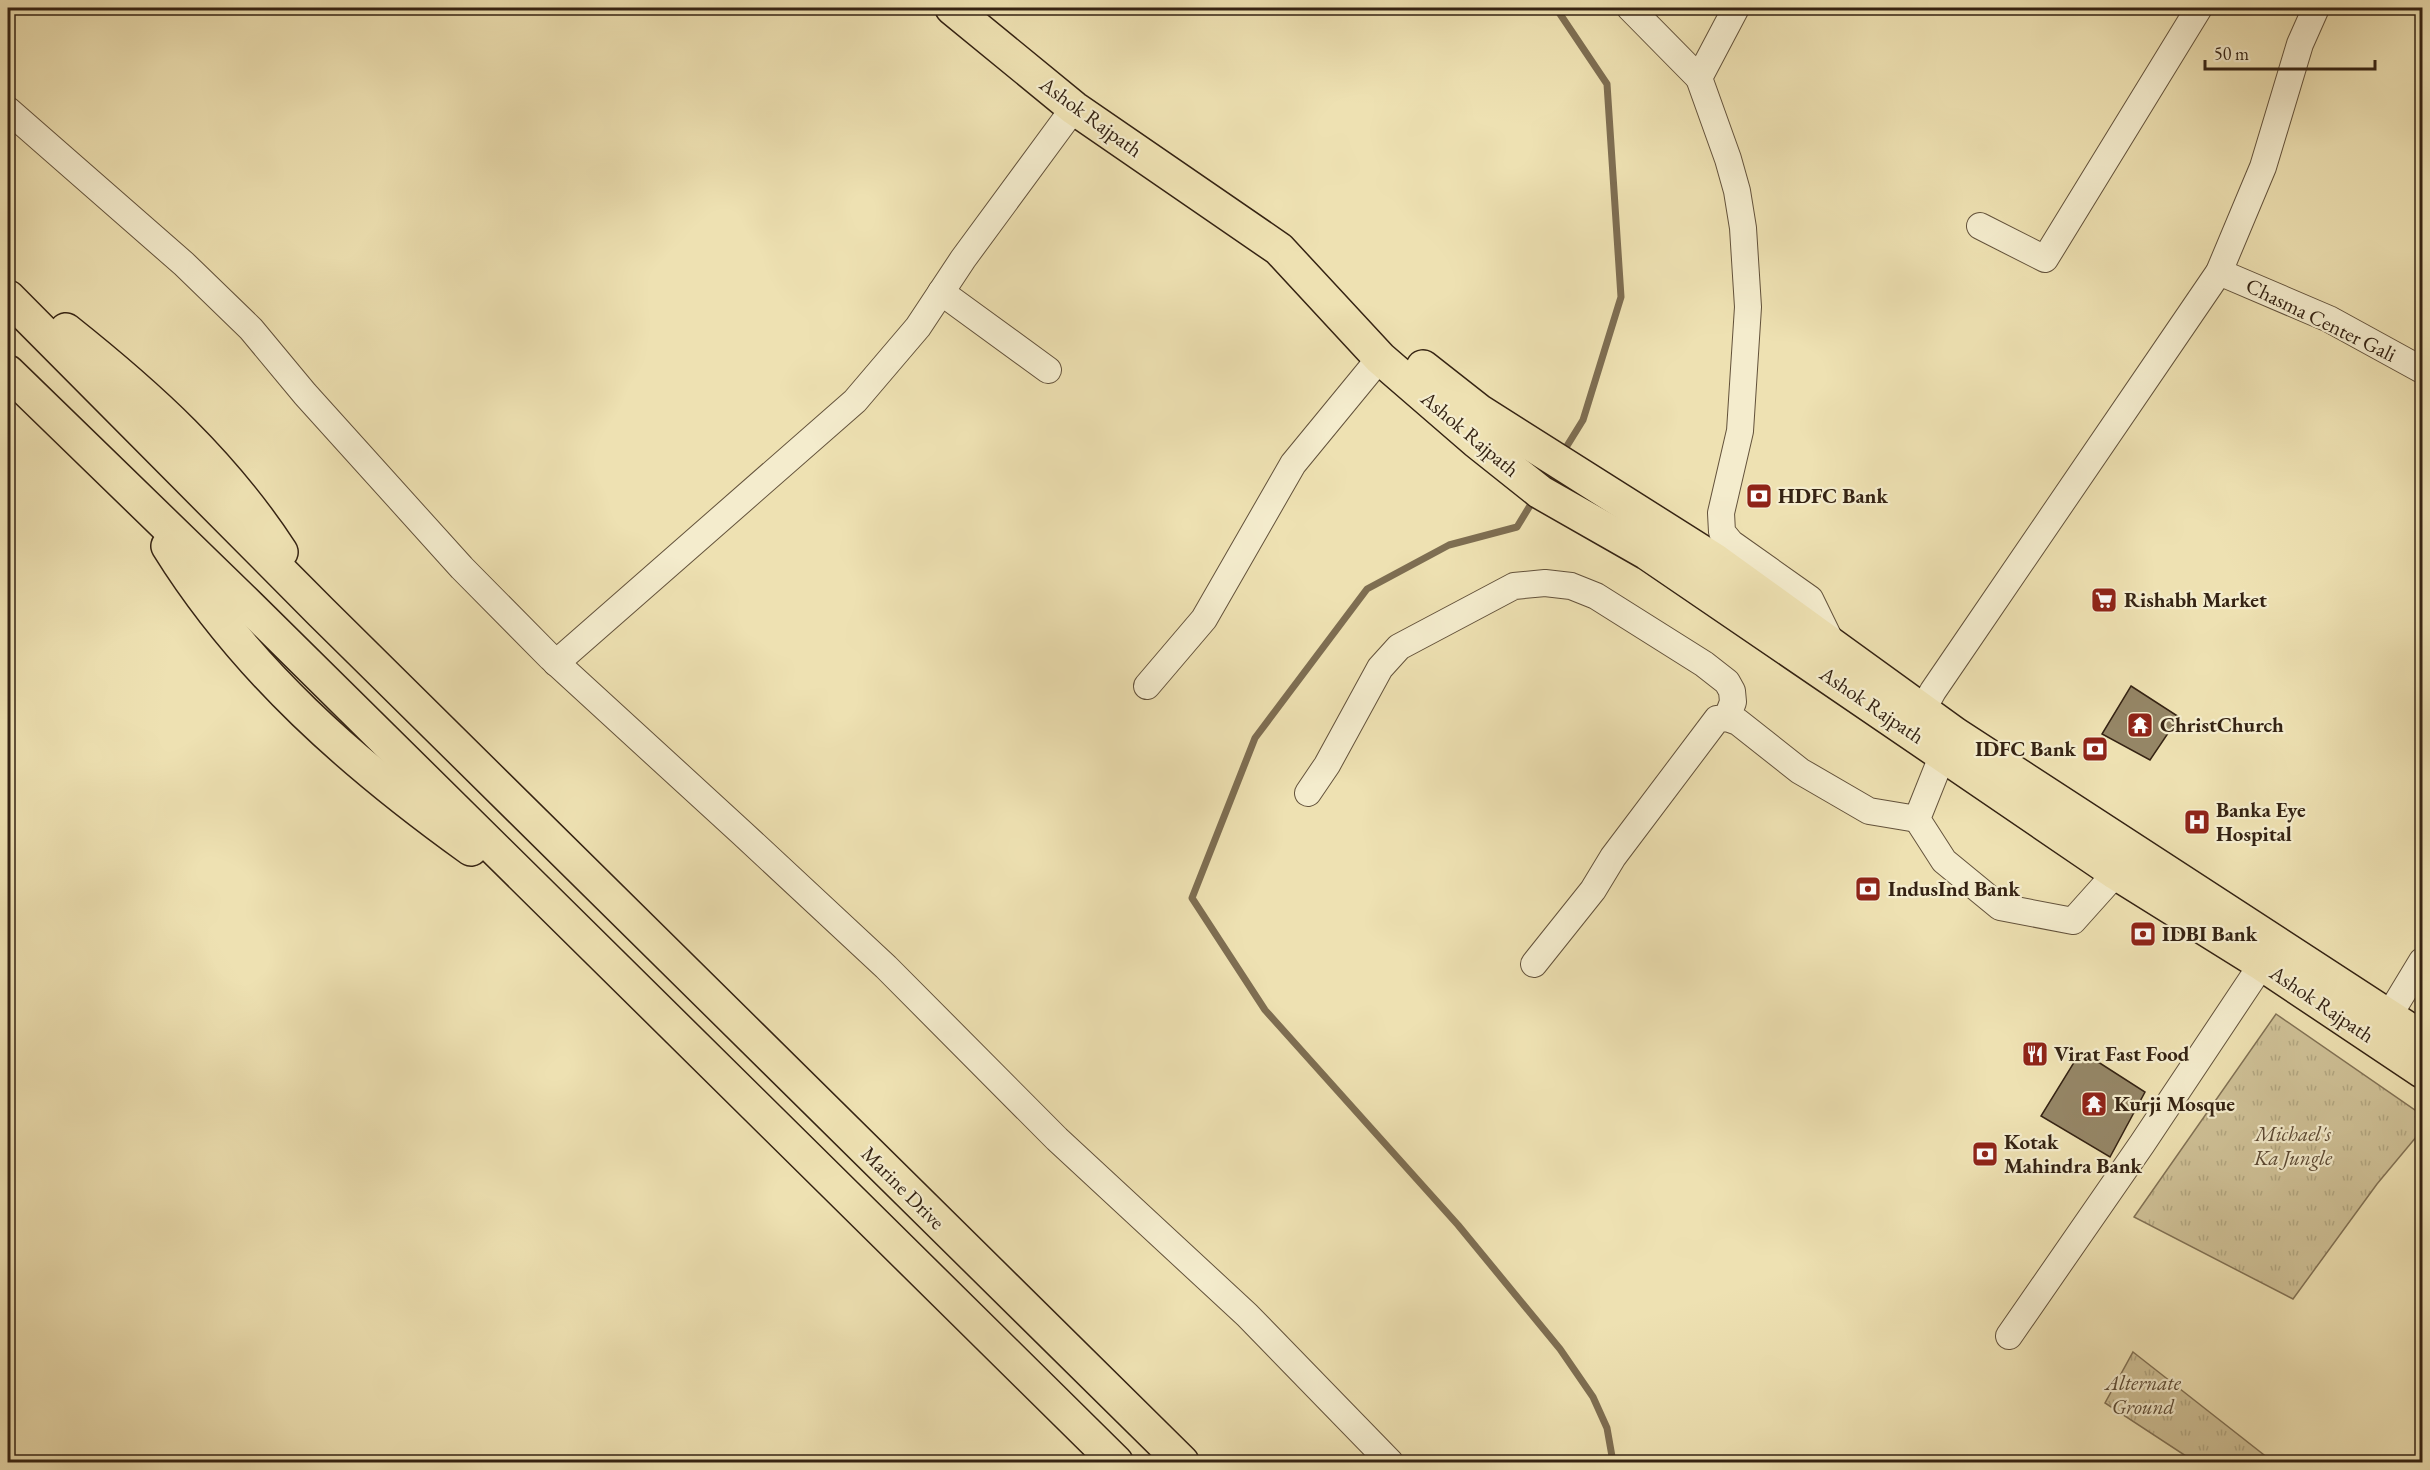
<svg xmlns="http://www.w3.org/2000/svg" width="2430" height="1470" viewBox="0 0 2430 1470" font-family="'EB Garamond',serif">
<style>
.grass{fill:url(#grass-tufts);stroke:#827255;stroke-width:1.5}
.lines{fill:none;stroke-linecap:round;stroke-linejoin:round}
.stream{stroke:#7e6e52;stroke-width:7}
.building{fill:#958666;stroke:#352313;stroke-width:1.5}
.street-casing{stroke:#63523b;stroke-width:28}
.primary-casing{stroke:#352313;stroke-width:36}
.highway-casing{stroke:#352313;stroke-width:36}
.street{stroke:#f4eccd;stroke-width:26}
.primary{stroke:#eee1b2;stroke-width:33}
.highway{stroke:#eee1b2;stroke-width:33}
.labels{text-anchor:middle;stroke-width:4.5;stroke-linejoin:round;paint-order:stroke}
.street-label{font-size:21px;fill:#352313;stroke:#f4eccd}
.poi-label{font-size:21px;font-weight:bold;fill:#352313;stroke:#f4eccd;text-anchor:start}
.park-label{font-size:21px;font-style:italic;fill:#5c4a34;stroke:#f4eccd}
</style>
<defs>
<pattern id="grass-tufts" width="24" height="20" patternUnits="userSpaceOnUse" patternTransform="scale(1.5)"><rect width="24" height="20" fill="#cfc197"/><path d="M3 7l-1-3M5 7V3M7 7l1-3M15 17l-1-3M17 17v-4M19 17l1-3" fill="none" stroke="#b2a681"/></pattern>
</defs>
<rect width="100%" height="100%" fill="#eee1b2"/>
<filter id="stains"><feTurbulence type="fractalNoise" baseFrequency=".00333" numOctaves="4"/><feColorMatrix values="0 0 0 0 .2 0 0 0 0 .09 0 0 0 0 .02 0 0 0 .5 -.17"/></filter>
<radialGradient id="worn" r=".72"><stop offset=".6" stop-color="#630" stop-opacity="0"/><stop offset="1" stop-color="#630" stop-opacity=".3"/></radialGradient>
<g class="grass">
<path d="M2276,1014L2422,1115V1130L2377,1184L2293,1299L2134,1217Z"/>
<path d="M2133,1352L2273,1462H2195L2105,1403Z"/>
</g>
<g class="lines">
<g class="stream">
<path d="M1556,8L1607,84L1621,297L1583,420L1562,454"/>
<path d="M1534,499L1517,527L1449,545L1367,589L1255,738L1192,898L1265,1010L1458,1225L1560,1349L1593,1397L1607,1428L1613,1462"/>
</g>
</g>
<g class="building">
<path d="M2131,686L2179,717L2150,760L2102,734Z"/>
<path d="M2081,1051L2145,1092L2110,1157L2041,1116Z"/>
</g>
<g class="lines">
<defs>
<g id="street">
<path d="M1630,8L1699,78"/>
<path d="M1736,8L1699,78L1728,159L1737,191L1743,228L1748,307L1740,431L1721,513L1722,532L1731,543L1810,599L1832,644"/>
<path d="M8,110L184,264L251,329L305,394L462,568L551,658L742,833L886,967L1057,1139L1247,1315L1390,1462"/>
<path d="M1980,226L2045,259L2199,8"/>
<path d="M2219,272L2329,319L2422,370"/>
<path d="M941,292L1048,370"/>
<path d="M556,663L855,401L918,327L963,259L1074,108"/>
<path d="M1147,686L1204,619L1293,464L1380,358"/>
<path d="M1922,711L1933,691L2219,272L2263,167L2300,44L2316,8"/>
<path d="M1951,740L1943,754L1917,819L1944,861L2000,907L2073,921L2116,873"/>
<path d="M1308,793L1327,765L1380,668L1399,647L1514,586L1545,583L1571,586L1596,596L1704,664L1727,682L1732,691L1733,702L1727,718"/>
<path d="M1534,964L1593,890L1613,857L1717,719L1727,718L1738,722L1800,771L1869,811L1917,819"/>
<path d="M2379,1032L2422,961"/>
<path d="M2009,1336L2142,1144L2272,949"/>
</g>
<g id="primary">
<path d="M952,8L1074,108L1279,249L1380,358L1476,441L1540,492L1647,553L2116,873L2262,964L2422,1071"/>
<path d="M1423,367L1479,411L1716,561L1955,734L2422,1038"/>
</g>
<g id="highway">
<path d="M8,297L321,612L1182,1462"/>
<path d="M66,330C149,396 223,463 281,552"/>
<path d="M8,372L249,606L1116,1462"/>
<path d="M168,546C245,670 354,765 471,849"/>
</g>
</defs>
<use href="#street" class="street-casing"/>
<use href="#primary" class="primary-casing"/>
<use href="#highway" class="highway-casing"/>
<use href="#street" class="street"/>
<use href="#primary" class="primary"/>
<use href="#highway" class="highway"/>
</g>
<defs>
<symbol id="bank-square" viewBox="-11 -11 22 22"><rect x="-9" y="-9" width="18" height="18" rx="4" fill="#8f2418" stroke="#f4eccd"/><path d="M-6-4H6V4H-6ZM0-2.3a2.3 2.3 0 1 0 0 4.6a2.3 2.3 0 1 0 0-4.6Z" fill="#fff"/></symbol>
<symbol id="supermarket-square" viewBox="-11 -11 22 22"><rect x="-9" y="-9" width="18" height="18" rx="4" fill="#8f2418" stroke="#f4eccd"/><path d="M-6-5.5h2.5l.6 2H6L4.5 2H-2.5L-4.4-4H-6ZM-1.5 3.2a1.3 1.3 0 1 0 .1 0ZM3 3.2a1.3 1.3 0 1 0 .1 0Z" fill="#fff"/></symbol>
<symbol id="temple-square" viewBox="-11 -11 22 22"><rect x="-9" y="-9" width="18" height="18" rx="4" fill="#8f2418" stroke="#f4eccd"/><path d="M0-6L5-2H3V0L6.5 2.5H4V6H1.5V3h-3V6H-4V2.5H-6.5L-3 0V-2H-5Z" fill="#fff"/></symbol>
<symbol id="hospital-square" viewBox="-11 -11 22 22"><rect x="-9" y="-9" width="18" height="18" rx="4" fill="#8f2418" stroke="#f4eccd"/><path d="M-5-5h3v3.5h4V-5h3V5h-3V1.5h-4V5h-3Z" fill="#fff"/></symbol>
<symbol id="restaurant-square" viewBox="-11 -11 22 22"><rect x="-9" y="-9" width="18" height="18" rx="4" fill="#8f2418" stroke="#f4eccd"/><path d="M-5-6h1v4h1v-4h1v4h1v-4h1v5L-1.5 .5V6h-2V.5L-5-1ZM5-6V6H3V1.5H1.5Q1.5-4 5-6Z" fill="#fff"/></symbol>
</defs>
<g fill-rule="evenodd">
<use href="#bank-square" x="1744" y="481" width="30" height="30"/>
<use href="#supermarket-square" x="2089" y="585" width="30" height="30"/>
<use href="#temple-square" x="2125" y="710" width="30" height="30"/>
<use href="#bank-square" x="2080" y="734" width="30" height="30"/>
<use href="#hospital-square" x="2182" y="807" width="30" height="30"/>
<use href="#bank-square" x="1853" y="874" width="30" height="30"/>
<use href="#bank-square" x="2128" y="919" width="30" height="30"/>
<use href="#restaurant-square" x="2020" y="1039" width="30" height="30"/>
<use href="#temple-square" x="2079" y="1089" width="30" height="30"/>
<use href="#bank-square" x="1970" y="1139" width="30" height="30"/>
</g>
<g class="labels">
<g class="street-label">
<text transform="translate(1091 117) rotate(36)" y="7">Ashok Rajpath</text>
<text transform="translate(2321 320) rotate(26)" y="7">Chasma Center Gali</text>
<text transform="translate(1470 434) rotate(40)" y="7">Ashok Rajpath</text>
<text transform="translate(1872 705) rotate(34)" y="7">Ashok Rajpath</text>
<text transform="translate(2322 1004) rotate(34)" y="7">Ashok Rajpath</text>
<text transform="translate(903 1188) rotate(45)" y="7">Marine Drive</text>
</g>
<g class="poi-label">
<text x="1778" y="503">HDFC Bank</text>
<text x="2124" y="607">Rishabh Market</text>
<text x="2160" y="732">ChristChurch</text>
<text x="2076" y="756" text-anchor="end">IDFC Bank</text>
<text x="2216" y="817">Banka Eye<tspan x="2216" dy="24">Hospital</tspan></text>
<text x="1888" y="896">IndusInd Bank</text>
<text x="2162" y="941">IDBI Bank</text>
<text x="2054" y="1061">Virat Fast Food</text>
<text x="2114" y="1111">Kurji Mosque</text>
<text x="2004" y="1149">Kotak<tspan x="2004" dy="24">Mahindra Bank</tspan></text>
</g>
<g class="park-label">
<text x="2293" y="1141">Michael's<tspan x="2293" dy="24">Ka Jungle</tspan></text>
<text x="2143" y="1390">Alternate<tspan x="2143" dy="24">Ground</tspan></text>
</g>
</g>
<rect width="2430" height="1470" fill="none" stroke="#eee1b2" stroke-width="30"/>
<rect x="9" y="9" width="2412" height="1452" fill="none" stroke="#352313" stroke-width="3"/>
<rect x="15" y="15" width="2400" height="1440" fill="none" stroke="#352313" stroke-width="1.5"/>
<path d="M2205 60v9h170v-9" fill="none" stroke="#352313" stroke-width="3"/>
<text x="2214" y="60" font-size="18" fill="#352313" stroke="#f4eccd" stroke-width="4.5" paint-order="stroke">50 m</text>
<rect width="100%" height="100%" filter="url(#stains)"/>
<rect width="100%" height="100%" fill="url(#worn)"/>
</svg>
